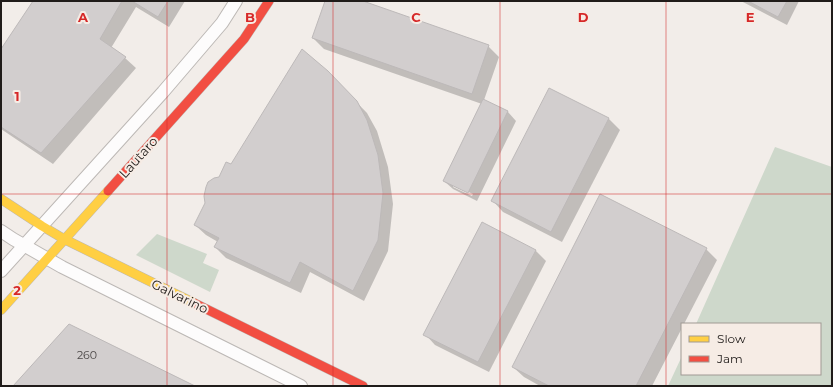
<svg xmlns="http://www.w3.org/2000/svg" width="833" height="387" viewBox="0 0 833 387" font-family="Montserrat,sans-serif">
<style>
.green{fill:#ced8cb}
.shadow{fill:#0003;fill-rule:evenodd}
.building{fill:#d2cece;stroke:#bdb9b9}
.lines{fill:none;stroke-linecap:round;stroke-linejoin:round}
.street-casing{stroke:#bcb8b5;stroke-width:14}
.slow-casing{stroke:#bcb8b5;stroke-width:10}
.jam-casing{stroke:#bcb8b5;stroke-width:10}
.street{stroke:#fdfcfc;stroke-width:12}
.slow{stroke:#ffcf43;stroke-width:9}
.jam{stroke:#f24e42;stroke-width:9}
.grid{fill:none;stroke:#d62828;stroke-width:1;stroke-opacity:0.55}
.labels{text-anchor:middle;stroke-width:4;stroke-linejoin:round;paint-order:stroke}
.number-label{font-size:11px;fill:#4c4847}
.street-label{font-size:13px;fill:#201c1a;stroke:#f6ece5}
.grid-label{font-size:13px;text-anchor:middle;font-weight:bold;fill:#d62828;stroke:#f6ece5;stroke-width:4;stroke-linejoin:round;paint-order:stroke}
</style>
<rect width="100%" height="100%" fill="#f2ede9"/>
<g class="green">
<path d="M775,147L832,167V386H668L682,356V374H820V324H696Z"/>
<path d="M157,234L207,254L203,263L219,270L210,292L136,255Z"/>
</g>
<g class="shadow">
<path d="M35,1H185L169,27L136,7L111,48L125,58L136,68L53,164L1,129V50Z"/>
<path d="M326,1H360L488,46L499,57L484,100L508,112L516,121L477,201L453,189L444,181L482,104L324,49L313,38ZM453,185L473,194L472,196L453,187Z"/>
<path d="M741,1H799L787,25Z"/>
<path d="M327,72L367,113L377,131L388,167L393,204L388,251L364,301L310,272L301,293L226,258L215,247L218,242L206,235L195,225L220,178Z"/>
<path d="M550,89L609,119L620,130L562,242L503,212L493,201Z"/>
<path d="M706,249L717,260L684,324H682V328L652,386H540L524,377L513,367Z"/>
<path d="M535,250L546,261L489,372L435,345L425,334Z"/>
</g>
<g class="building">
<path d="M33,1H122L100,39L126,57L41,153L1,127V49Z"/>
<path d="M132,1H168L158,17Z"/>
<path d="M325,1H363L489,45L472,94L312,38Z"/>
<path d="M748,1H787L778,17Z"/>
<path d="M302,49L328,71L357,101L367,120L378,155L383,193L378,240L353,291L300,262L290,283L214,247L219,238L194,225L205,203L204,196L206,187L208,182L214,178L219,177L226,162L231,164Z"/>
<path d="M549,88L609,118L551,232L491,201Z"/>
<path d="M483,99L508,111L468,193L443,181Z"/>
<path d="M600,194L707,248L636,386H549L512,367Z"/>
<path d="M482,222L536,250L478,362L423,335Z"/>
<path d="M69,324L195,386H13Z"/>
</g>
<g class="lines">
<defs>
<g id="street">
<path d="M1,231L13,239L62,267L301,386"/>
<path d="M1,271L163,92L222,23L236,1"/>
</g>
<g id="slow">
<path d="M1,199L42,226L64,239L194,303"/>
<path d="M1,310L108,191"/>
</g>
<g id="jam">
<path d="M108,191L244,39L269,1"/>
<path d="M194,303L363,386"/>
</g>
</defs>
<use href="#street" class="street-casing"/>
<use href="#slow" class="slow-casing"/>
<use href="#jam" class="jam-casing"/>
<use href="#street" class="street"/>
<use href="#slow" class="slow"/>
<use href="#jam" class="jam"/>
</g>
<path class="grid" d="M167,1V386M333,1V386M500,1V386M666,1V386M1,194H832"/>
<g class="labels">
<g class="number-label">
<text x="87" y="359">260</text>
</g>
<g class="street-label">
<text transform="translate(138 157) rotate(-48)" y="5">Lautaro</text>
<text transform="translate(180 296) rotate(26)" y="5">Galvarino</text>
</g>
</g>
<g class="grid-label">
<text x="83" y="22">A</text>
<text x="250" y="22">B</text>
<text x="416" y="22">C</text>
<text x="583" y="22">D</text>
<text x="750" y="22">E</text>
<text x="17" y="101">1</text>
<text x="17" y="295">2</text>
</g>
<rect width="833" height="387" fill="none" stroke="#201c1a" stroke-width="4"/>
<rect x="681" y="323" width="140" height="52" fill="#f6ece5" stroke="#a09994"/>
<rect x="689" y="336" width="20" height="6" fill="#ffcf43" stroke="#a09994"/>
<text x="717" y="343" font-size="12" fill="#201c1a">Slow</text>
<rect x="689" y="356" width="20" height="6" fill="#f24e42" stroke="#a09994"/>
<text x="717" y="363" font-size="12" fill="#201c1a">Jam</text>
</svg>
